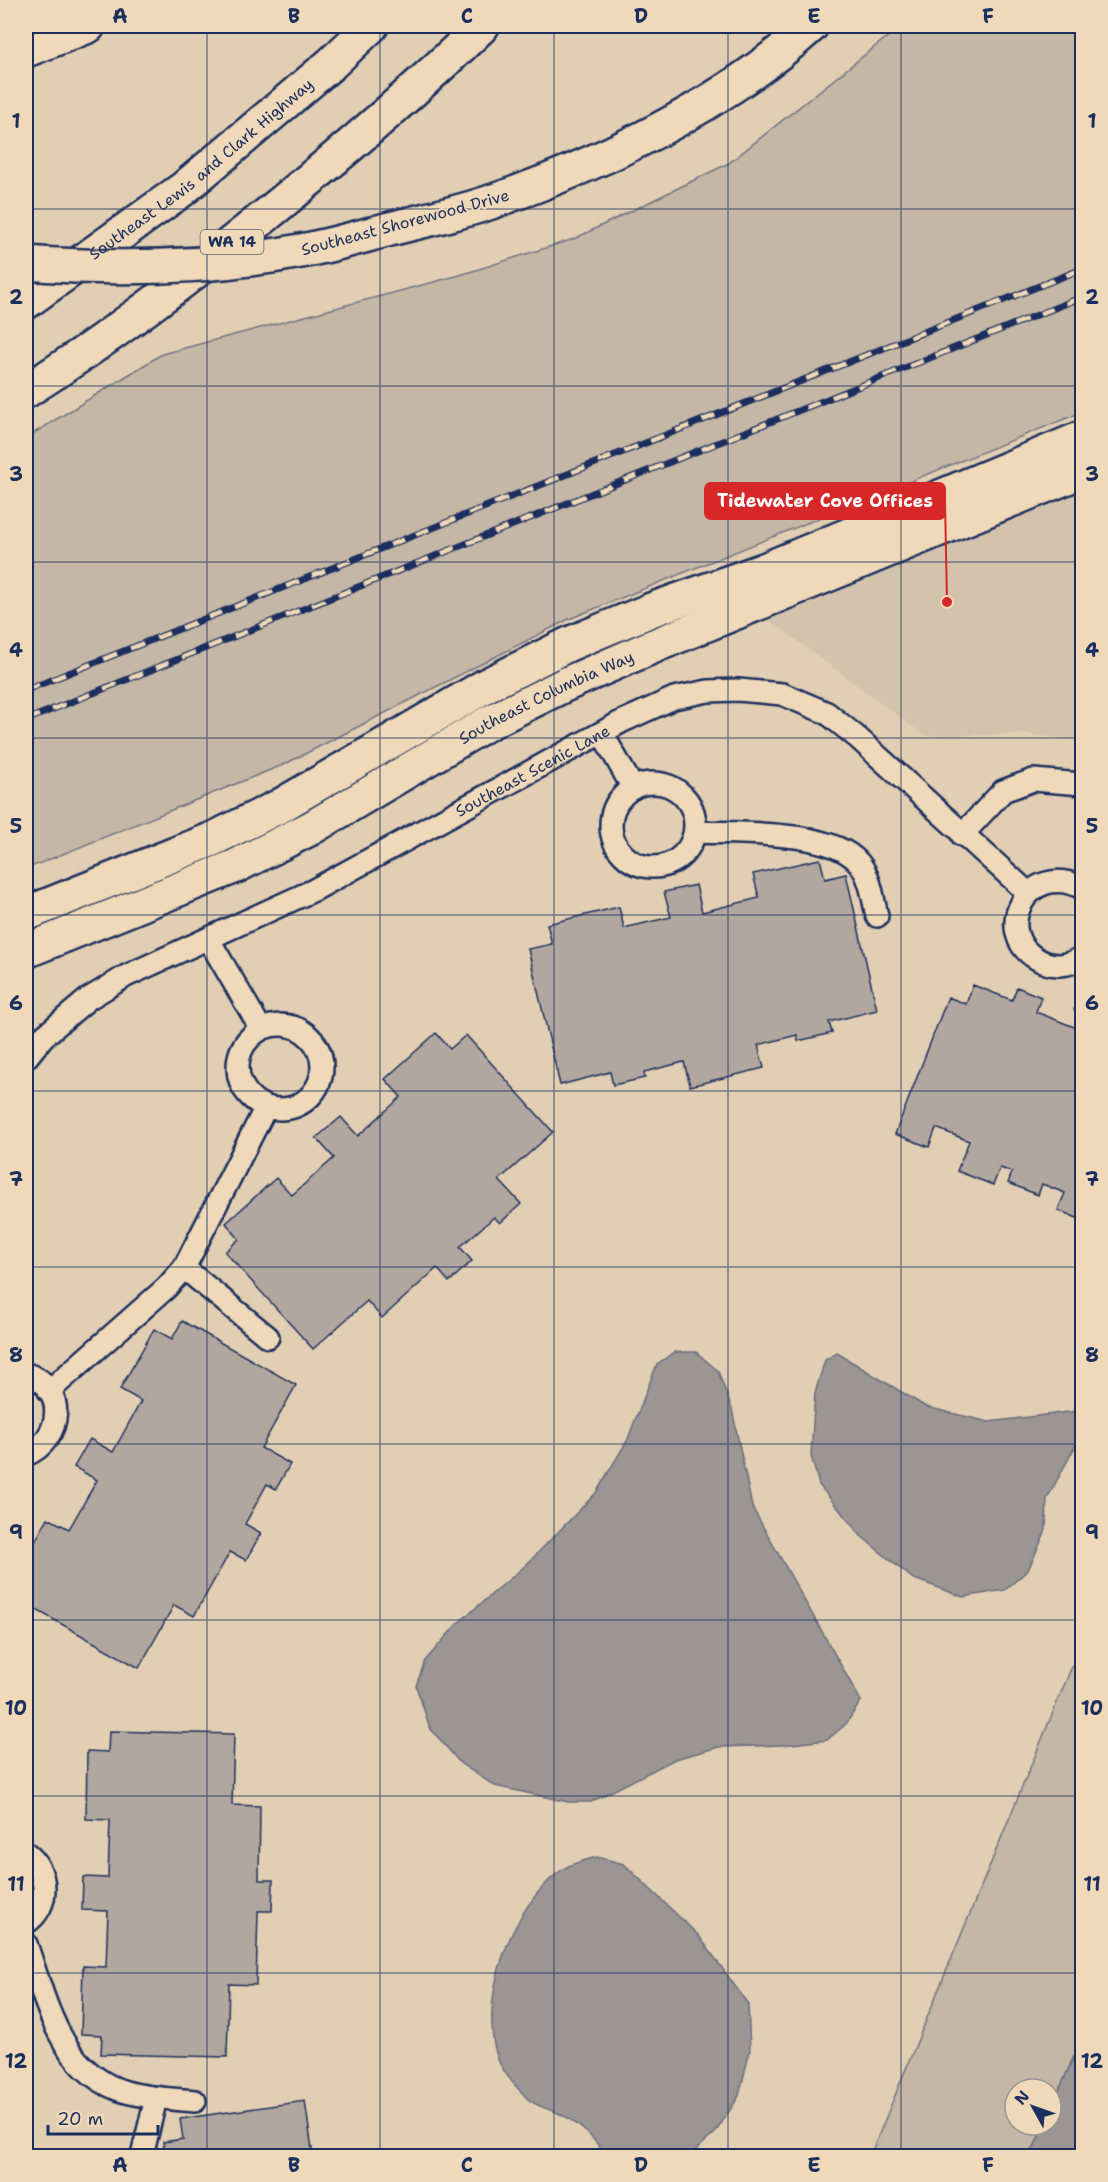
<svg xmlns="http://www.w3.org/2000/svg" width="1108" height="2182" viewBox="0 0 1108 2182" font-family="'Shantell Sans',sans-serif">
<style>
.built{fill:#d3c3ad}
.green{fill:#c5b7a6;stroke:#707382;stroke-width:1.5}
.water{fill:#9b9694;stroke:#686d7e;stroke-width:1.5}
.building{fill:#b1a79e;stroke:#1b2f5e;stroke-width:1.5}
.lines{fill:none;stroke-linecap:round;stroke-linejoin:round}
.service-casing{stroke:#1b2f5e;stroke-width:26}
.minor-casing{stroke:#1b2f5e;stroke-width:38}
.tertiary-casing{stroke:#1b2f5e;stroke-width:38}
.motorway-casing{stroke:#1b2f5e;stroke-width:38}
.service{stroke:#efd9b8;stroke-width:21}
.minor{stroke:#efd9b8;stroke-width:33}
.tertiary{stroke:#efd9b8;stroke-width:33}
.motorway{stroke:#efd9b8;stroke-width:33}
.rail-casing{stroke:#1b2f5e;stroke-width:7}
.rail{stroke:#efd9b8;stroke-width:4.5;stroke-dasharray:14;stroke-linecap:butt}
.tertiary-bridge-casing{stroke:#1b2f5e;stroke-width:38;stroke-linecap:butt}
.tertiary-bridge{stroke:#efd9b8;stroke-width:33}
.grid{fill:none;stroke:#1b2f5e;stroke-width:1.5;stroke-opacity:0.55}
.labels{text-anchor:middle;stroke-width:4.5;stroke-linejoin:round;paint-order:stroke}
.shield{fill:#efd9b8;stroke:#5b6279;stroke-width:1.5}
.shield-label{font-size:15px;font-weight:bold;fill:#1b2f5e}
.street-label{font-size:16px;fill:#1b2f5e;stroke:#efd9b8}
.leader{fill:none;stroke:#d62828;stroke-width:2}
.callout-dot{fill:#d62828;stroke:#efd9b8;stroke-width:2}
.callout{fill:#d62828;stroke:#d62828;stroke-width:2}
.callout-label{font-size:18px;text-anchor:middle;font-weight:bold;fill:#fff}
.neatline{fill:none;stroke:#1b2f5e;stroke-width:2}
.grid-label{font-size:20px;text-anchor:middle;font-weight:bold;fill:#1b2f5e}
</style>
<rect width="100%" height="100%" fill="#e2cfb3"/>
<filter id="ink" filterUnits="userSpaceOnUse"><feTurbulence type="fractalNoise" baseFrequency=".0167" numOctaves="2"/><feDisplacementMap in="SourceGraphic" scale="12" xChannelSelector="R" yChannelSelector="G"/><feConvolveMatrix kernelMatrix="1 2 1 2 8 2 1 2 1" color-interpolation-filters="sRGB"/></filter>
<g filter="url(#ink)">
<path class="built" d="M1082,492V741L1024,734L925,736L768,619Z"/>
<g class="green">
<path d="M901,26H1037L1061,33L1082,31V412L569,619L285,764L26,869V438L162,354L460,275L574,239L729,163Z"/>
<path d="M1082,1642V2038L1051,2109V2089H1015V2125H1044L1030,2156H870Z"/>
</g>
<g class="water">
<path d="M675,1352H696L718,1371L732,1409L752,1507L861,1701L846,1724L827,1740L783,1745L719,1747L675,1759L591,1802H568L495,1786L461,1764L430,1728L416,1686L425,1661L457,1624L526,1565L596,1493L627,1441L657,1364Z"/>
<path d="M837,1353L926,1407L989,1422L1076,1411L1082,1420L1078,1441L1047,1499L1046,1530L1028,1570L1005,1590L963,1597L912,1578L861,1536L819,1485L811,1456L815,1393L825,1360Z"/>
<path d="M597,1857L624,1864L699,1936L748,2004L750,2050L739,2096L715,2133L689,2156H606C596,2140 578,2122 560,2114C550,2109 534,2106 527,2098C518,2089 504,2073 499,2062C476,2002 511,1905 563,1869C572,1863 587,1860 597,1857Z"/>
<path d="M1082,2038V2156H1030L1044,2125H1051V2109Z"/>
</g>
<g class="building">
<path d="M820,859L825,879L846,874L877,1010L829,1022L832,1033L798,1041L797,1035L758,1045L764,1068L690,1086L684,1062L644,1072L645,1078L613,1085L610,1072L560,1085L528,949L552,944L547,924L619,907L624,928L671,917L664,892L696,885L702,912L759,898L753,874Z"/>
<path d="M973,985L1012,1000L1017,987L1041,997L1036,1012L1082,1030V1220L1058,1210L1065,1193L1042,1184L1038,1195L1008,1183L1012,1172L1000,1168L993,1185L957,1171L969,1141L936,1128L929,1147L895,1134L948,997L966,1004Z"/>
<path d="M1082,1005V1025L1074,1009Z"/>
<path d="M436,1033L450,1049L466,1035L553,1132L499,1180L521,1204L500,1223L494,1217L460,1247L472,1261L449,1282L437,1268L382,1318L367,1301L313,1349L225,1252L239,1239L226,1223L276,1178L292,1195L334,1158L316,1138L341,1117L358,1136L401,1097L385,1079Z"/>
<path d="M182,1321L296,1385L261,1448L290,1464L276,1489L267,1484L245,1524L261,1533L246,1560L230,1552L194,1616L174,1605L139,1668L26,1604L33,1587L26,1582V1558L48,1518L69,1529L97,1480L74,1467L90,1439L113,1452L141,1401L120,1389L154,1329L172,1339Z"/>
<path d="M109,1731L234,1734L232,1805L260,1806L259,1880H273L272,1911H258L256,1985L229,1984L227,2057L101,2054L102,2035L81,2034L83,1966L106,1967L108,1911L82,1910L83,1877L108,1878L110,1820L86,1819L87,1751L108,1752Z"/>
<path d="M305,2101L313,2156H165L163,2142L183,2139L180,2119Z"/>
</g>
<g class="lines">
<defs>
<g id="service">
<path d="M602,733L633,788"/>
<circle cx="653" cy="825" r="42"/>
<path d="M695,832C737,834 831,829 859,863C871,877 873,899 877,916"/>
<path d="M962,835L1003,791L1033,780L1082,784"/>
<path d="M1082,888C1028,859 989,934 1039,960C1054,968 1069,966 1082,957"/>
<path d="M209,940L261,1029"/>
<circle cx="280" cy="1067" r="42"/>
<path id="s1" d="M26,1058L43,1037L88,999L126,976L314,890L621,722L674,698L708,691L738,690L782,694L827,713L858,738L1028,893"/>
<path d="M184,1268L268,1337"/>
<path d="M26,1374C68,1385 63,1440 26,1455"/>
<path d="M49,1391L166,1288L184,1268L266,1107"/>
<path d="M26,1853C48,1869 52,1906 26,1923"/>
<path d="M26,1944C46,2001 60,2073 126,2092C148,2098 172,2099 195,2101"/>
<path d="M142,2156L156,2098"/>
</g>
<path id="minor" d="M26,50L88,26"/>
<g id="tertiary">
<path d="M386,230C420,221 455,214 488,203C604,163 719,108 811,26"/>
<path d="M26,914L213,839L280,806L487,685L569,644L651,610L764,570L1082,438"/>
<path id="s2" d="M26,951L236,866L311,828L488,723L564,685L656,645L1082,471"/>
</g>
<g id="motorway">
<path id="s3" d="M26,302L183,189L332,63L371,26"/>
<path d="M26,391C109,339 187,279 264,217C339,156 413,93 482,26"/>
</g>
</defs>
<use href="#service" class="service-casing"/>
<use href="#minor" class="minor-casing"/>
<use href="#tertiary" class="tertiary-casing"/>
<use href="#motorway" class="motorway-casing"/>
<use href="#service" class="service"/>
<use href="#minor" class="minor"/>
<use href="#tertiary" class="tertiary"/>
<use href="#motorway" class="motorway"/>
<defs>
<g id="rail">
<path d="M26,690L1082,269"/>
<path d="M26,720L1082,297"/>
</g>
</defs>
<use href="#rail" class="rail-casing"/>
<use href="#rail" class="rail"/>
<defs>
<path id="tertiary-bridge" d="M26,263C118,270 215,268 306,250C333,245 360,237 386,230"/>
</defs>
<use href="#tertiary-bridge" class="tertiary-bridge-casing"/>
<use href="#tertiary-bridge" class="tertiary-bridge"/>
</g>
</g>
<path class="grid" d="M207,26V2156M380,26V2156M554,26V2156M728,26V2156M901,26V2156M26,209H1082M26,386H1082M26,562H1082M26,738H1082M26,915H1082M26,1091H1082M26,1267H1082M26,1444H1082M26,1620H1082M26,1796H1082M26,1973H1082"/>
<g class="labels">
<rect class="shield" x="200.5" y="230" width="63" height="24" rx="4.5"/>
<g class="shield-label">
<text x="232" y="247">WA 14</text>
</g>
<g class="street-label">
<text dy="6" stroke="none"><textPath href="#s3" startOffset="220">Southeast Lewis and Clark Highway</textPath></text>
<text transform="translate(405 222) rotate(-15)" y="6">Southeast Shorewood Drive</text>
<text dy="6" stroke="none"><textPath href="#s2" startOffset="580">Southeast Columbia Way</textPath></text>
<text dy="6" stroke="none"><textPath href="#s1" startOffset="586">Southeast Scenic Lane</textPath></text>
</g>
</g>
<path class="leader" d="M947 602L945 501"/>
<circle class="callout-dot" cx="947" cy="602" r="6"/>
<rect class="callout" x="705" y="483" width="240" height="36" rx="6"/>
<g class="callout-label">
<text x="825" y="507">Tidewater Cove Offices</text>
</g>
<rect width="1108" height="2182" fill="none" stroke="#efd9b8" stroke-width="66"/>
<g transform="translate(1033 2107) rotate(310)"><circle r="28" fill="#efd9b8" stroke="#9a9594" stroke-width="1.5"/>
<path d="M0-4.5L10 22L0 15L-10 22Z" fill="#1b2f5e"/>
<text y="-9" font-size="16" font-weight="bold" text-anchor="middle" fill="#1b2f5e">N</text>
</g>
<path d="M48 2125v9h110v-9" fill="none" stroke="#1b2f5e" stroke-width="3"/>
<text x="57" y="2125" font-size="18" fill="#1b2f5e" stroke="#efd9b8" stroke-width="4.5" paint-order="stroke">20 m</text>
<rect x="33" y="33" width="1042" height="2116" class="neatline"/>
<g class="grid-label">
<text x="120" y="23">A</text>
<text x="294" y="23">B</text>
<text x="467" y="23">C</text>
<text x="641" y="23">D</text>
<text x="814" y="23">E</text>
<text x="988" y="23">F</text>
<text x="16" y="128">1</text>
<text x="1092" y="128">1</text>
<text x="16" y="304">2</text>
<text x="1092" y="304">2</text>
<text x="16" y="481">3</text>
<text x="1092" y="481">3</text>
<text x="16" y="657">4</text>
<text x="1092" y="657">4</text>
<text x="16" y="833">5</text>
<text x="1092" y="833">5</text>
<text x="16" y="1010">6</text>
<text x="1092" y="1010">6</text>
<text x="16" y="1186">7</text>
<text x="1092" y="1186">7</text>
<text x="16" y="1362">8</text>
<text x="1092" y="1362">8</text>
<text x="16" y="1539">9</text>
<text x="1092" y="1539">9</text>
<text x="16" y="1715">10</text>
<text x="1092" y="1715">10</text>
<text x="16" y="1891">11</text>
<text x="1092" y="1891">11</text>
<text x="16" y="2068">12</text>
<text x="1092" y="2068">12</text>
<text x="120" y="2172">A</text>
<text x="294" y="2172">B</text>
<text x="467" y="2172">C</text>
<text x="641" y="2172">D</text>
<text x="814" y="2172">E</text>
<text x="988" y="2172">F</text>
</g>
</svg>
